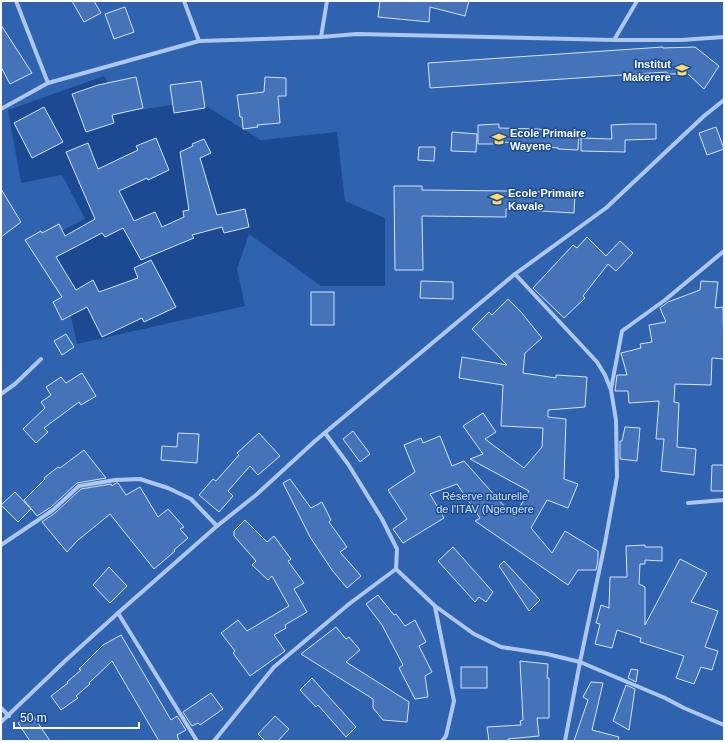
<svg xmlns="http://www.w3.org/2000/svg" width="725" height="742" viewBox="0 0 725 742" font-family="Arial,sans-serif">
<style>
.green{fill:#3063af;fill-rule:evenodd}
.building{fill:#4573b9;stroke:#d3e3fa}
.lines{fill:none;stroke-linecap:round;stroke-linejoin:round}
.street{stroke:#adc7ee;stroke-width:4}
.labels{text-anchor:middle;stroke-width:3;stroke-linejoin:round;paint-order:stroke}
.poi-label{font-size:11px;font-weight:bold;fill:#fff;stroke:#1c4a92;text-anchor:start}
.park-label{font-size:11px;fill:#d3e3fa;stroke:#1c4a92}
</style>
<rect width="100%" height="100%" fill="#1c4a92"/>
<path class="green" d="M1,1H724V741H1ZM104,76L125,112L198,101L261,140L337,132L345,201L385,218V286H321L249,234L237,269L245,306L77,344L53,235L85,219L62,175L21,183L8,110Z"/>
<g class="building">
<path d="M72,1H94L101,13L84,22Z"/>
<path d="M380,1H469L465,16L430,7L429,22L378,17Z"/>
<path d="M125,7L134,32L114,39L105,14Z"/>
<path d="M1,25L32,73L10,84L1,67Z"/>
<path d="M663,47V48L695,47L719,66L704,89L688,74H667V72L430,88L428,63Z"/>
<path d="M136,77L143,108L112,115L114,123L86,132L72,94L98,85Z"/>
<path d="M265,77L286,78V96H278L280,123L257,125L258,127L243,129L242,117H240L237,95L264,92Z"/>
<path d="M201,81L205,108L174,113L170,85Z"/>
<path d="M44,107L63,142L32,158L14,123Z"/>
<path d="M499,124V128L538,129L556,131V133L579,134L578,150L558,149V148L530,145V144L500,142V144H478V125Z"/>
<path d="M629,124H656V139L625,140V152L581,151V138L612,139L611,125Z"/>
<path d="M716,127L724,149L707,155L699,133Z"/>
<path d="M452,132L477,134L476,152L451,151Z"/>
<path d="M156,138L169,170L148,180L147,178L119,191L134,221L155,212L162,227L184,217L183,211L189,210L180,152L193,146L192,144L204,139L211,153L200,158L217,215L245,209L249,227L224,233L222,227L192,235L194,238L141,260L123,228L105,237L102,233L56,257L76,290L93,280L99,292L138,278L134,268L151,260L176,307L144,322L142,318L102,337L87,307L62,320L53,302L62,297L25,240L41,231L42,233L59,224L65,236L95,219L66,152L88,143L98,169L138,150L136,146Z"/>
<path d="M419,147H435L434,161L418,160Z"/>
<path d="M394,186H422V190L510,191V190L575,194L574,213L506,209V217L422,216L423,270H395Z"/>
<path d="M1,189L21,222L1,237Z"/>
<path d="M587,237L606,256L620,241L633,253L616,271L608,264L583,296L585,298L564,318L533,288L573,245L577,248Z"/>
<path d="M421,281L453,282V299L420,298Z"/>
<path d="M701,281L718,282L715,308L723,307L724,359L712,358L711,385L675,384L674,402L679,403L677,447L696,449L694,475L661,471L664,439H656L659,401L629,403L628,391H615L617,375H627L621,353L641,348L640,344L652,342L649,325L666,322L660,308L668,302L700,290Z"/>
<rect x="311" y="292" width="23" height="33"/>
<path d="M508,299L521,312L542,338L525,353L523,373L556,378V375L587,377L585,407L548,410V417L566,419L564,479L578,484L568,508L547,500L531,528L552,553L565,531L598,551V559L596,570H578L568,585L475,521L480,518L457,484L430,494L444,518L403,543L393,529L407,519L388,490L415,472L404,445L421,438L423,443L440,436L452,466L464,461L514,517L529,491L470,459L483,454L463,426L483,413L496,432L485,439L524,468L542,447L543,428L501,426L503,385L459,378L462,357L507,365L472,329L489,312L492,315Z"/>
<path d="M66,334L74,347L62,355L54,341Z"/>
<path d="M82,373L96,396L81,405L79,402L44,428L48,432L36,443L23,429L45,408L41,402L51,395L46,387L61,377L66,383Z"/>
<path d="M625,427L640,428L637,461L620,459V441H622Z"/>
<path d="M353,431L370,454L360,462L343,439Z"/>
<path d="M178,433L199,434L197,463L161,460L162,446L177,447Z"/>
<path d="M259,433L280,456L258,475L250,466L228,491L233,496L219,512L199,495L213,479L216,481L239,455L237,453Z"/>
<path d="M84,450L106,478L77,483L51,507L37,516L24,500L45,479L44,478L58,467L60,468Z"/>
<path d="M712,465H724V491H711Z"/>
<path d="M290,479L311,508L322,502L331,520L329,522L347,547L340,552L361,576L347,588L332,570L310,537L283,483Z"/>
<path d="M116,483H118L126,495L140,487L158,517L168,509L184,527L180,529L188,538L174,550L175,551L154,569L110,514L77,541L67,552L42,522L55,513L81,489L111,484L112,486Z"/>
<path d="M15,492L31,509L18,522L1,505Z"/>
<path d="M245,520L267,542L274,536L291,559L288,561L304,583L294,589L307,612L285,625L286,628L274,635L285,651L250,676L233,653L235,651L221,633L238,620L247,631L289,606L272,576L268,580L252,565L256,561L234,536V531Z"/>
<path d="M645,545V547H662V561L645,560V564H640L639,584L645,587V625L680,559L707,573L691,602L718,611L705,647L718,651L712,670L701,667L694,684L676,678L684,656L640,642L641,638L617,630L612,648L595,644L600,624L596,623L601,605L609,608L610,577H627L626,546Z"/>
<path d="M453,547L493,592L486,602L479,597L475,602L438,561Z"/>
<path d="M504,561L540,600L529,611L499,566Z"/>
<path d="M109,567L127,586L110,603L93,585Z"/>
<path d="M378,595L394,615L396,614L405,626L415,620L426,642L419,646L432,672L425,676L428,697L415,699L399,668L403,665L382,625L366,604Z"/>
<path d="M336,627L346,639L349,637L360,650L346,662L409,702L407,722L383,720L373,708V699L301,654Z"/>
<path d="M121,635L171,720L177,716L186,730L177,735L179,741H159L112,661L89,683L90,684L76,696L78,698L61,710L51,696L68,683L67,682L81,670L79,669L103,645Z"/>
<path d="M520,661L548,664L547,678H549V718H537L539,736L508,739V741H489L487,727L521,725L520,721L523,720Z"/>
<rect x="461" y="667" width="26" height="21"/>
<path d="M631,669L638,670L636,682L628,678Z"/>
<path d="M312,678L356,727L346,737L318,705L316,707L300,690Z"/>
<path d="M591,682L603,683L592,730L619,737L618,741H574L588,700L583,697Z"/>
<path d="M626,685L635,689L629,730L613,721Z"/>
<path d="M211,693L223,709L200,725L198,723L192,726L183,712Z"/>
<path d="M32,714L50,741H30L18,723Z"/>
<path d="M275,716L289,729L278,741H265L258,734Z"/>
</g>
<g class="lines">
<g class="street">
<path d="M16,1L48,83"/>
<path d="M184,1L199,41"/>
<path d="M321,37L327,1"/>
<path d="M614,40L637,1"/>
<path d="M1,109L48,83L199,41L321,37L357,34L614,40H681L724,37"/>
<path d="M515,274L597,362L605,375L611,390L616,420L617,477L605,543L580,662L565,741"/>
<path d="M611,389L622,331L665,300L724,251"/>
<path d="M1,394L15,384L41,359"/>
<path d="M325,433L348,464L382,519L397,549L396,569L435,606L474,634L501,647L547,654L580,662L665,698L684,708L724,725"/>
<path d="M688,503L724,500"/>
<path d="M1,545L53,510L79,486L115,480L140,479L168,488L191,499L217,526"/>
<path d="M435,607L454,701L446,736L442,741"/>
<path d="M118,613L197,741"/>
<path d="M1,708L9,716"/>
<path d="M1,722L66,660L118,613L217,526L256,495L315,441L515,274L606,208L704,116L724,100"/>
<path d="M214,741L274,667L349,604L396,569"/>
</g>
</g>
<defs>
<symbol id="school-bare" viewBox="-9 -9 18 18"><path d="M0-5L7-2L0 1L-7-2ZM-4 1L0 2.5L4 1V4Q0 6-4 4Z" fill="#fedb6b" stroke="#1c4a92" stroke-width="2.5" paint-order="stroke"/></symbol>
</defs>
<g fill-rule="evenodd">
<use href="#school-bare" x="672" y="60" width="20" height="20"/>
<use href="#school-bare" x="489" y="129" width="20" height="20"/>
<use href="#school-bare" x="487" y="189" width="20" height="20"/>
</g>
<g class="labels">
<g class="poi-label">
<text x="671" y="68" text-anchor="end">Institut<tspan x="671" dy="13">Makerere</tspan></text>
<text x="510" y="137">Ecole Primaire<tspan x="510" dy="13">Wayene</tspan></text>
<text x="508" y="197">Ecole Primaire<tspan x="508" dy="13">Kavale</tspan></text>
</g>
<g class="park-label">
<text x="485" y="500">Réserve naturelle<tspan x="485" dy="13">de l'ITAV (Ngengere</tspan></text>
</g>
</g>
<rect width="725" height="742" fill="none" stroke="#ffffff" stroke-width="4"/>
<path d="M14 722v6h125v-6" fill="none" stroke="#ffffff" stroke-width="2"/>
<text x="20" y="722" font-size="12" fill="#ffffff" stroke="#1c4a92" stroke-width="3" paint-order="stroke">50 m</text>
</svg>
